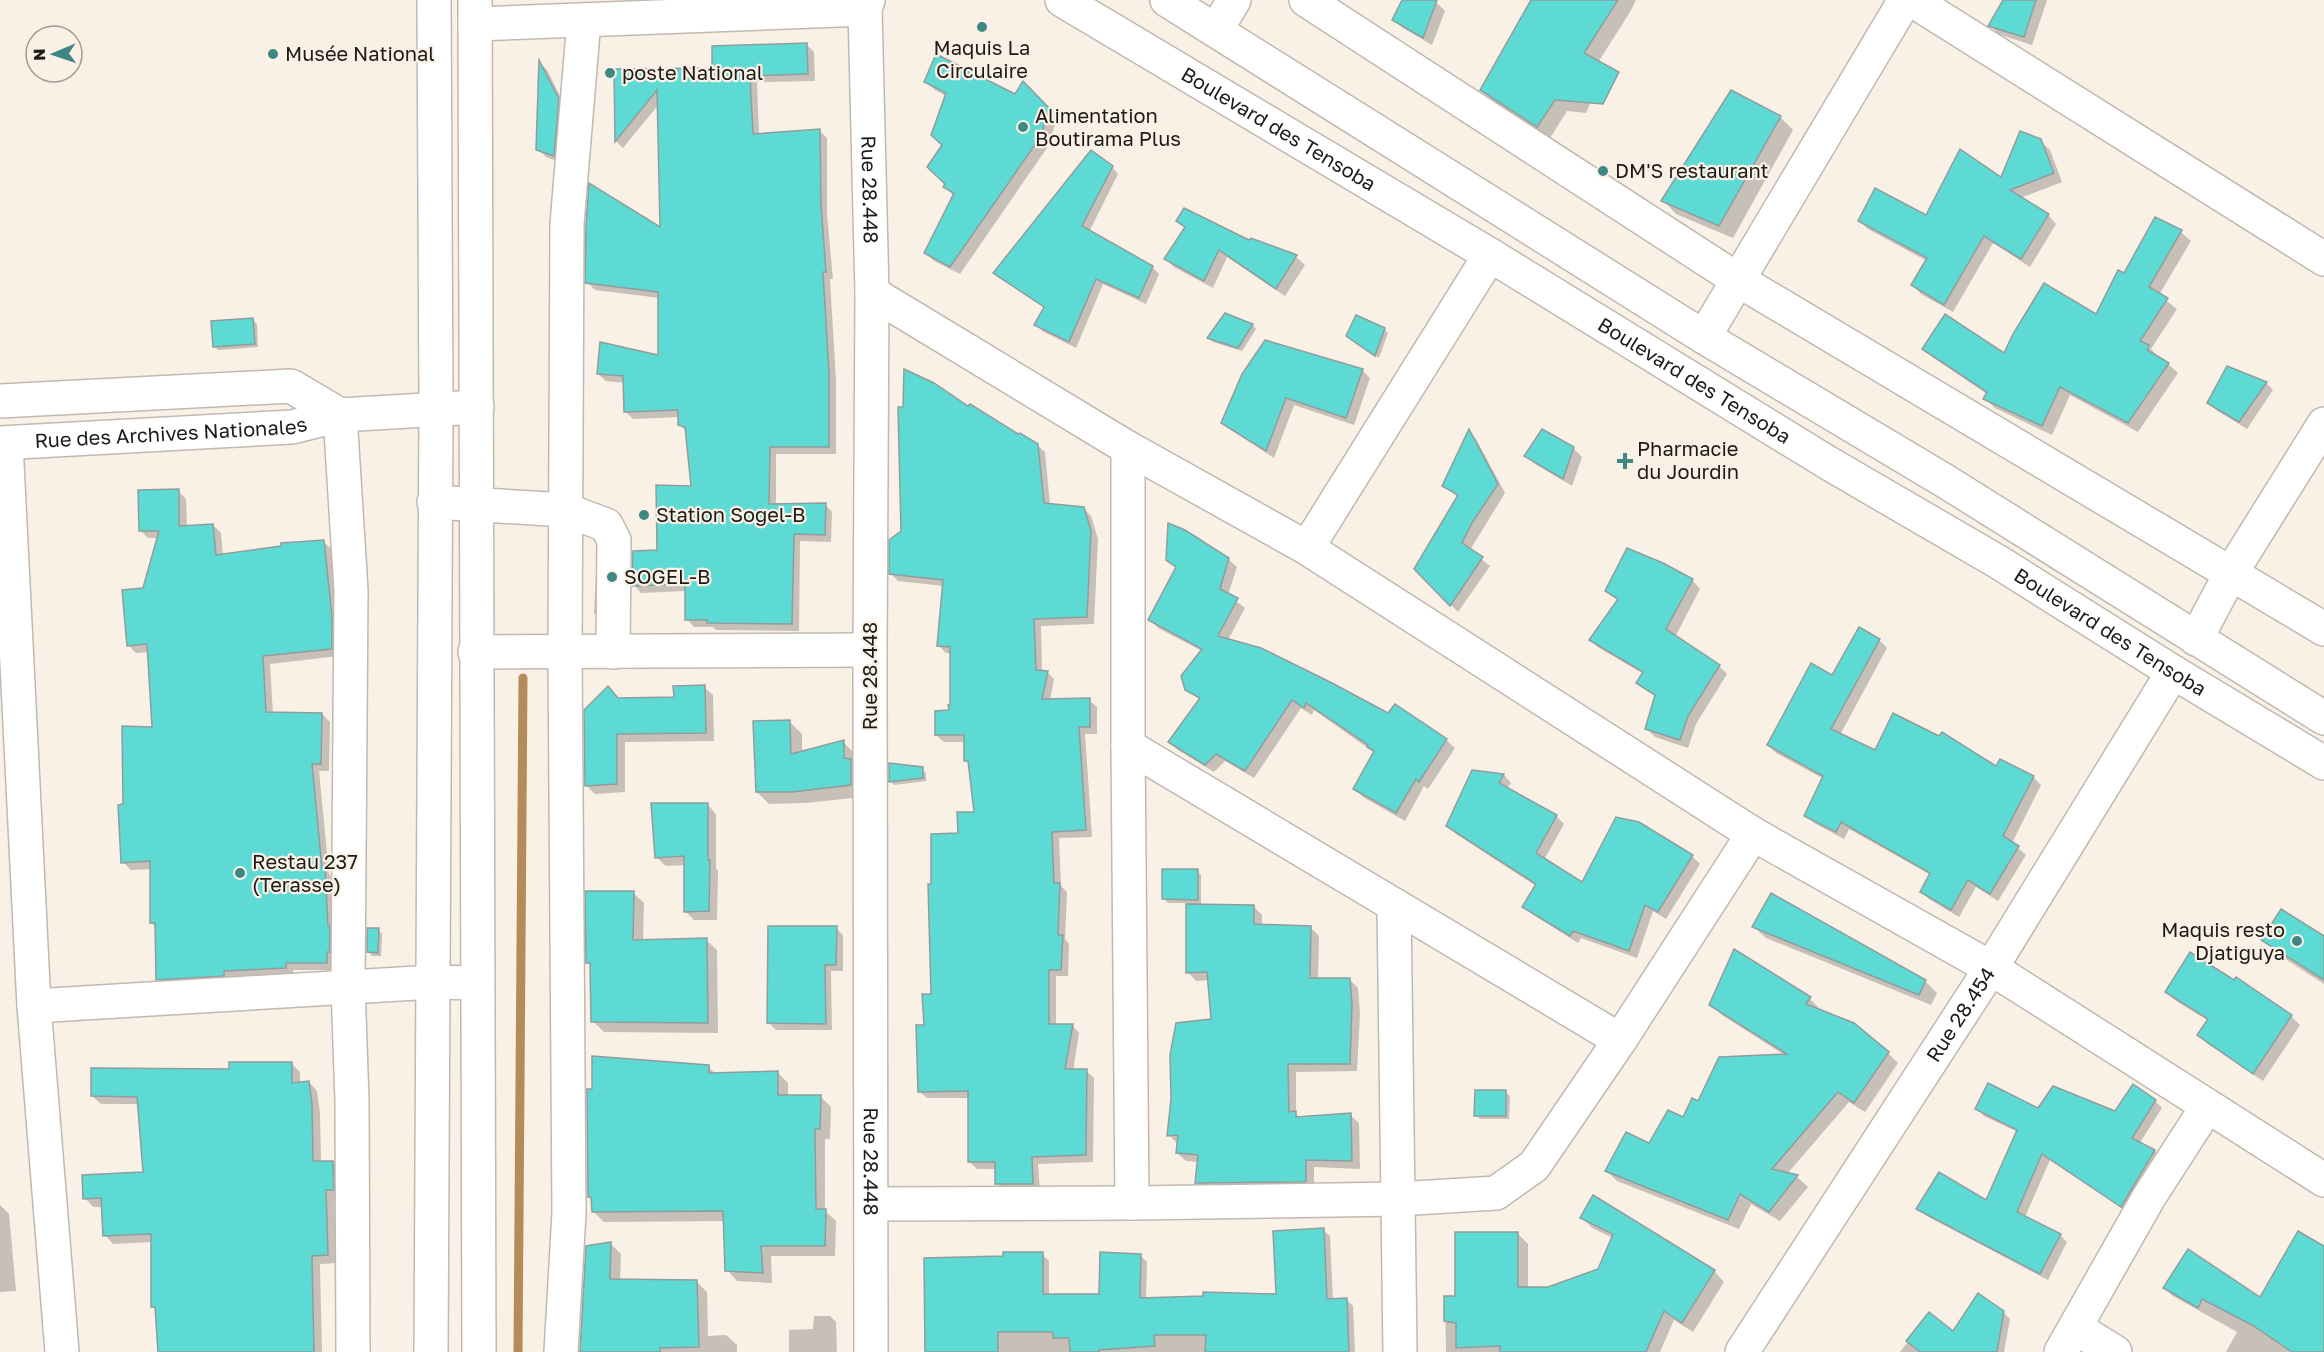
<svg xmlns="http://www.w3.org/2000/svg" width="2324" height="1352" viewBox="0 0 2324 1352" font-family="'Golos Text',sans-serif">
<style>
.shadow{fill:#0003}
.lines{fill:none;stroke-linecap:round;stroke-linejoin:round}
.stream{stroke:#b68b5a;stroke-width:9}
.building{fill:#5edad4;stroke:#8f9d9c;stroke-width:1.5}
.minor-casing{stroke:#c1b9b0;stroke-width:36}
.major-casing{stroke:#c1b9b0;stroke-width:36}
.minor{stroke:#fff;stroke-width:33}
.major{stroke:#fff;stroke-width:33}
.poi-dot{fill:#3f8783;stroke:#f9f0e6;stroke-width:2}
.labels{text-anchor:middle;stroke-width:4.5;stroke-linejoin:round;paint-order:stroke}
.poi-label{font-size:20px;fill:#1d1a17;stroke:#f9f0e6;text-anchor:start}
.street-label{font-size:20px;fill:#1d1a17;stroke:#f9f0e6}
</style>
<rect width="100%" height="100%" fill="#f9f0e6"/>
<g class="shadow">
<path d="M1404,0H1429L1436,2L1445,11L1432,45L1403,28L1394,20Z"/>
<path d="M1533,0H1636L1630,12L1597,64L1604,71L1586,113L1567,111L1550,138L1494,102L1482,90Z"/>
<path d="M2005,0H2047L2032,45L1998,34L1990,25Z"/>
<path d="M806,44L814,52L815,81L757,82L759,135L820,131L827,138V214L833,279H830L836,381V454H776V505L825,504L832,512L831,542L800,541L799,631L716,630L713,627H694L687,619L686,591L641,593L634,585L658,551L693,487L687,432L679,424V417L633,419L625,411V383L606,381L598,374L659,357L660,298L595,290L587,282L661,230L659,104L623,148L616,141L615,70L714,69Z"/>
<path d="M540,63L547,70L566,108L562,163L546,157L538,149Z"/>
<path d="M926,81L1015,96L1023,84L1057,118L1049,145L960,274L934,261L926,253L954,196L945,187L947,184L944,146L946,96L935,90Z"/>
<path d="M1780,117L1793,130L1733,238L1676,214L1663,200Z"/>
<path d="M2040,141L2050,150L2062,182L2020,198L2048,215L2056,224L2030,267L1993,243L1953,312L1921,294L1913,285L1927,261L1868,229L1860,221L1927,217L2002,180Z"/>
<path d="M1112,167L1118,174L1089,232L1152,267L1159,274L1146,304L1103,284L1076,348L1042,331L1036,324L1045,308L995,273Z"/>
<path d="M2156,219L2181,232L2191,241L2159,295L2177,309L2151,349L2158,356L2157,358L2168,364L2178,373L2138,432L2070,395L2052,435L1995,408L1985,399L1987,394L1934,358L1924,349L2005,355L2097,317L2124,275Z"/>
<path d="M1178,221L1249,242L1251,240L1296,257L1305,265L1285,296L1227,257L1213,288L1174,267L1166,259L1186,229Z"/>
<path d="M1226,315L1253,325L1256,329L1242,351L1213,342L1209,338Z"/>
<path d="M253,320L257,324L258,347L218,350L214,346Z"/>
<path d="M1384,329L1388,333L1379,358L1352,340Z"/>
<path d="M2227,368L2266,383L2273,390L2247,429L2216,410L2208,403Z"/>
<path d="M1362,370L1370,378L1354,425L1294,405L1274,458L1231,430L1223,422L1243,374Z"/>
<path d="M969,408L1037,445L1045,452L1050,505L1083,508L1091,516L1098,539L1094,624L1041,626L1042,672H1047L1054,679L1050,700H1089L1097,707V734H1085L1092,837L1059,838L1061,886L1067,892L1065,939L1069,944L1068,976H1056V1025H1072L1079,1033L1073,1071H1086L1094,1078L1093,1162L1038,1164L1040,1191H1004L997,1183V1169H977L970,1162L969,1098H927L919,1091L926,1026L933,995V885L959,834L976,813L970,764L966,760V742H944L936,735L951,712L952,653H946L939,646L944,586L898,581L891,574L902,532Z"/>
<path d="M1469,432L1476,439L1505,493L1470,550L1490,566L1458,612L1416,569L1458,497L1444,486Z"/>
<path d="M1573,448L1582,457L1572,486L1535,464L1526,456Z"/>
<path d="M178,491L186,499L187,527L213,525L221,533L223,556L324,542L332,550L339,625V656L270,664L273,714H322L330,722L329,771H319L329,874L332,878L334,970H293V976L166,987L158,979L157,928L151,923L152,869L131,870L123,862L124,806L153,728L149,652L136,653L128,645L158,538H148L140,530Z"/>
<path d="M597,556L603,562V622L594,613Z"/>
<path d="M1228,559L1237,567L1228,595L1245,608L1228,640L1446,740L1455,748L1428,789L1424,786L1405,821L1363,797L1355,789L1375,753L1314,710L1312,715L1301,708L1254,778L1225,761L1214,772L1178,750L1170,742L1200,700L1187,689L1202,651L1158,628L1150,619L1177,569L1167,560Z"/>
<path d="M1692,580L1700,589L1675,637L1719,666L1727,674L1696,724L1688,748L1655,737L1647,729L1656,697L1638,682L1644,674L1599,648L1591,640L1618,601L1607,591Z"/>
<path d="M1879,640L1887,648L1840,735L1875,752L1996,769L2033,777L2041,785L2012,843L2026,855L1998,901L1976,887L1959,917L1929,899L1922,891L1931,875L1849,829L1844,839L1814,823L1806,815L1824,779L1776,753L1768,745L1833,677Z"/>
<path d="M704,687L713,695L714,741L625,742V792L595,794L586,785L619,700L675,699Z"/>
<path d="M789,721L802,734V753L843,742L855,754L863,797L805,803L769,804L757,792Z"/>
<path d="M922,769L926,773V781L894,785L890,781Z"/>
<path d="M1473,772L1504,775L1511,783L1507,789L1556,816L1564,824L1544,860L1582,884L1692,856L1700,864L1666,919L1653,911L1637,958L1581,938L1578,943L1532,914L1524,906L1536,886L1456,834L1448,826Z"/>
<path d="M708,805L716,814V868L718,871L717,920H694L686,912V865L666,866L657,858Z"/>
<path d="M1197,871L1201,875V906L1254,907L1262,915V925L1310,927L1319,936L1318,980H1350L1358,988L1360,1013L1357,1071L1296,1072V1114L1301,1119L1350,1115L1359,1123L1360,1169L1314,1167V1189L1205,1191L1197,1183L1199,1162L1186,1161L1177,1153L1178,1144L1169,1135L1213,1020L1209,980L1196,981L1188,972L1187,903H1168L1164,899Z"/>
<path d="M633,893L644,903L643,941L706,940L717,950L718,1033L604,1032L593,1021L592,966L587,962Z"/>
<path d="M1754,927L1925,981L1937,993L1931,1005L1766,938Z"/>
<path d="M836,928L843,935V971H831L832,1030H776L769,1023Z"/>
<path d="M378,930L382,934L381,956H372L369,952Z"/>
<path d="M2324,938V984L2276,953L2263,940Z"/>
<path d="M2236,979L2291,1016L2300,1025L2263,1081L2208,1044L2199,1035L2209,1021L2176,1001L2167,992L2235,982Z"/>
<path d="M1810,999L1820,1009L1819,1011L1888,1053L1898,1063L1865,1112L1849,1102L1787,1174L1797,1177L1808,1187L1780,1221L1751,1204L1739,1229L1617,1181L1607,1171L1650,1145L1683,1119L1699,1103L1786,1056L1722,1015L1711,1005Z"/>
<path d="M291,1063L300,1072V1083L309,1082L317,1091L320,1113L321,1162H333L341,1171L342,1198H334L336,1263L320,1264L322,1352H160L157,1311L152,1306V1242L113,1244L105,1235L103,1207H93L85,1198L144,1174L140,1104H101L92,1096L231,1071Z"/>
<path d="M708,1067L716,1074L777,1072L788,1083V1097H821L831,1107L830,1139H825V1211L836,1221L835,1256H771L772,1283L737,1281L727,1270L725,1221L604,1222L593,1211V1201L589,1197Z"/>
<path d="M1506,1092L1510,1096L1509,1119H1480L1476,1115Z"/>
<path d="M2155,1101L2162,1108L2139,1144L2155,1151L2162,1158L2129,1213L2050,1160L2025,1217L2060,1235L2067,1242L2048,1280L1925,1215L1918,1208L1987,1203L2018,1132L1984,1116L1977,1109L2116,1112Z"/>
<path d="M0,1205L9,1214L16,1291L0,1292Z"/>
<path d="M1582,1217L1714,1271L1724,1282L1693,1332L1674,1320L1660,1352H1446L1445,1298H1457L1518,1234L1528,1244V1288H1548L1599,1270L1613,1238L1592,1228Z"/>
<path d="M1323,1230L1330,1236L1333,1300L1346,1299L1353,1306L1355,1352H926L1005,1257L1042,1254L1049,1261V1295H1101L1140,1255L1147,1262L1146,1300L1278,1295Z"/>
<path d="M610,1243L621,1254L620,1280L696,1281L707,1292L708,1336L726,1335L737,1345V1352H581Z"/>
<path d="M2324,1250V1352H2226L2237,1332L2173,1296L2165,1288L2260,1299Z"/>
<path d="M2003,1312L2010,1319L2004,1352H1900L1929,1314L1954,1333Z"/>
<path d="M814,1316H830L836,1322L837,1352H789V1330L813,1329Z"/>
</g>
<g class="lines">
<path class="stream" d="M518,1352L523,678"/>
</g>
<g class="building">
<path d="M1402,0H1437L1423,38L1392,20Z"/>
<path d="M1531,0H1618L1584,53L1619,72L1603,104L1555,100L1537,127L1480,90Z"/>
<path d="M2003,0H2036L2024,37L1988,26Z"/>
<path d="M807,43L808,74L750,76L753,134L820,129L821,205L826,272H823L829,373V447H770L769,504L826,503L825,535L794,534L792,624L707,623V620H685V584L632,586L633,551L657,550L656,485L691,486L685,427L678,425V410L624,412L623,376L597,374L600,342L658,355V292L585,283L586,225L589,183L660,227L657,90L615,142L614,69L712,68V46Z"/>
<path d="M936,54L1015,94L1023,81L1049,108L1041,136L950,267L924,253L954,193L943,187L945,184L927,167L942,145L931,135L946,93L924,82Z"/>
<path d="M539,60L559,99L554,156L536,150Z"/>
<path d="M1731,90L1781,116L1719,226L1661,201Z"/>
<path d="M2020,131L2041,139L2054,173L2010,190L2049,214L2021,259L1984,236L1944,305L1911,285L1927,258L1858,221L1875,188L1926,215L1960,149L2001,177Z"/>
<path d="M1091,150L1113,166L1082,226L1153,266L1139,298L1096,279L1069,342L1034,325L1044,307L993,273Z"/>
<path d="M1184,208L1249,240L1251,238L1297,255L1276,289L1219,250L1204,281L1164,259L1185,227L1176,221Z"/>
<path d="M2155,217L2182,230L2149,287L2168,298L2140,341L2149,345L2147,350L2169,363L2128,423L2060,387L2042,426L1983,399L1987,392L1922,349L1945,314L2004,353L2013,334L2044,283L2096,314L2118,270L2124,273Z"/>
<path d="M1225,313L1253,324L1238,348L1207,338Z"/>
<path d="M1356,315L1385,328L1375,356L1346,336Z"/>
<path d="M253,318L255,344L213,347L211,321Z"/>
<path d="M1265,340L1363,369L1346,418L1286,398L1266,451L1221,423L1242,374Z"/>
<path d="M2227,366L2267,382L2239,422L2207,403Z"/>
<path d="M904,369L934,383L968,406L970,404L1018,434L1020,433L1038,444L1044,503L1084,507L1091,531L1087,617L1034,619L1036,670L1048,671L1042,699L1090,698V727H1079L1086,830L1052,832L1054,883H1060L1058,935H1063L1061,970H1049V1024H1073L1065,1069H1087L1086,1155L1032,1157L1033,1184H995V1162H968V1091L918,1092L916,1025H924L922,994H931L928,884H931V834L958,833L957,812H974L968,761H964V735H935V711L949,710L948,705H950V647L937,646L943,580L889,574V540L901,531L898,407H903Z"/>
<path d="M1469,429L1498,484L1472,523L1462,543L1483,557L1450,606L1414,569L1458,495L1442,486Z"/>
<path d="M1542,429L1574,447L1563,479L1524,456Z"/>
<path d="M179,489V526L213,524L216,555L281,546V543L324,540L332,616V649L263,656L266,712L322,713L321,764H312L322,868H325L328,926H330V952H327V963H286V968L224,971V976L156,980L155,923H150V861L121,863L118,805L123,804L122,726L152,727L147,644L127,646L122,590L143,588L159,531H139L138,490Z"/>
<path d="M1168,523L1185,530L1229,558L1220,589L1238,598L1218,636L1261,648L1332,683L1388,713L1395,704L1447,739L1419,782L1416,779L1396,813L1353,789L1374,751L1367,747L1368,745L1306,703L1304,708L1292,700L1245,771L1216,754L1205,765L1168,742L1200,698L1185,690L1181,676L1202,649L1148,620L1176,567L1166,560Z"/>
<path d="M1627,548L1663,563L1693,579L1666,629L1720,665L1688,716L1680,740L1645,729L1655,695L1636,683L1643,672L1589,640L1618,599L1605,591Z"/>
<path d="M1859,627L1880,639L1831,729L1875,750L1893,713L1939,736L1942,732L1996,766L2000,759L2034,776L2003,836L2019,846L1990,894L1968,880L1951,910L1920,892L1930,873L1841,822L1836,832L1804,816L1823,776L1767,745L1811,663L1832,675Z"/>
<path d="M705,685L706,733L617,734V784L585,786L584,710L608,686L618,698L674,697L673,686Z"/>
<path d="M790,720L791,754L844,740V758L851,759V785L792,792H756L753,721Z"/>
<path d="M889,763L923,767V778L889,782Z"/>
<path d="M1472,770L1504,774L1499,783L1557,815L1536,853L1582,882L1616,817L1639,822L1693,855L1658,912L1645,905L1629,951L1573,931L1570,936L1522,907L1536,884L1446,826Z"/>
<path d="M651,803H708V860H710L709,911L684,912V856L655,858Z"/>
<path d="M1162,869H1198V900L1162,899Z"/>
<path d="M585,891H634L633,940L707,938L708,1023L591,1022L590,963H586Z"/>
<path d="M1771,893L1926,980L1919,995L1752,927Z"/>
<path d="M1186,904L1254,905V924L1311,926L1310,978H1350L1352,1004L1350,1064H1288L1289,1112L1296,1111V1117L1351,1113L1352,1161L1306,1160V1182L1195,1183L1198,1155L1176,1153L1178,1135L1167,1136L1171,1099L1170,1055L1176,1023L1211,1019L1207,972L1186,973Z"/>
<path d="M2281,909L2324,936V980L2261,940Z"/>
<path d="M768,926H837L836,965H825L826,1024L767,1023Z"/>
<path d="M367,928H379L378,953L367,952Z"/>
<path d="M1734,949L1811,997L1806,1004L1854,1023L1889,1052L1854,1103L1838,1092L1772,1169L1798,1175L1769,1212L1740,1194L1728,1220L1605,1171L1626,1132L1649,1143L1668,1110L1683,1117L1692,1098L1698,1101L1719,1057L1787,1054L1709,1005Z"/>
<path d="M2190,952L2234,980L2236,977L2292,1015L2253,1074L2197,1035L2208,1019L2165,992Z"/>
<path d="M592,1056L709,1065V1073L778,1071V1095H821L820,1129H815L816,1209H826L825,1246H761L763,1273L725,1271L723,1211L592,1212L591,1197H588L587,1089H592Z"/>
<path d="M229,1062H292V1083L309,1081L312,1104L313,1161H333L334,1190H326L328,1255L312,1256L314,1352H158L155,1307H151V1234L103,1236L101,1198L83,1199L82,1175L143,1172L137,1097L91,1096V1068L229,1069Z"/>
<path d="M1988,1083L2038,1108L2053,1086L2115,1111L2133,1084L2156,1100L2132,1138L2155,1150L2121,1207L2042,1154L2017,1212L2061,1234L2040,1274L1916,1209L1939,1172L1986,1200L2017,1130L1975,1109Z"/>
<path d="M1475,1090H1506V1116H1474Z"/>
<path d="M1593,1195L1715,1270L1682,1323L1664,1311L1646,1352H1500V1346L1456,1348V1323L1444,1321V1296H1455V1232H1518V1287H1548L1598,1269L1613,1234L1580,1218Z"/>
<path d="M1324,1228L1327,1299L1347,1298L1349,1352H1205L1206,1335H1154L1155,1346L1099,1350V1352H1070L1069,1338H1053V1332H998V1352H925L924,1258L1003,1256V1252H1043V1294H1099L1100,1252L1141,1254L1140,1298L1203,1296V1292L1276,1294L1273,1231Z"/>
<path d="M2298,1231L2324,1246V1352H2292L2252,1325L2202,1299L2198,1308L2163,1288L2188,1249L2260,1297Z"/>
<path d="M611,1242L610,1279L697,1280L699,1347L660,1348V1352H580L586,1246Z"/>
<path d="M1978,1293L2004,1311L1997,1352H1920L1906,1341L1929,1312L1953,1331Z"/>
</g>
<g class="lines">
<defs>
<g id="minor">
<path id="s1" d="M868,0L865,9L872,293L870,650L871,1352"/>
<path d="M1306,0L1738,280L2324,629"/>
<path d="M1912,0L2324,259"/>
<path d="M475,24L865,9"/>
<path d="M1216,30L1234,0"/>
<path d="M872,293L1128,448L1307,548L1753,834L1991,968L2324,1180"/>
<path d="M1704,337L1905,0"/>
<path d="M0,401L291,386L340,415"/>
<path d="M340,415L351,590L348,987L352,1100L353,1352"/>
<path id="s2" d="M0,443L292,427L340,415L477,407"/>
<path d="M6,443L34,1006L62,1352"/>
<path d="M1128,448V746L1132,1203"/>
<path d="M434,502L566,510L606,525L614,540L613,652"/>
<path d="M1307,548L1490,255"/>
<path d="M2196,639L2231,573L2324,424"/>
<path d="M475,652L870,650"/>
<path d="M1128,746L1620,1040"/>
<path d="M1394,905L1400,1352"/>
<path d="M34,1006L433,982L477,983"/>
<path d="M872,1204L1132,1203L1398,1199L1496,1193L1534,1166L1620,1040L1753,834"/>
<path d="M2076,1328L2115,1352"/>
<path d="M561,1352L569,1213L565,652L567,224L584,20"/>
<path id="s3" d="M1742,1352L1991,968L2173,672"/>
<path d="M2061,1352L2149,1197L2207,1107"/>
</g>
<g id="major">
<path d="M475,0L479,1352"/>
<path id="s4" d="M1062,0L1490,255L1830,464L2000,563L2173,672L2324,763"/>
<path d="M1167,0L1704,337L1945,481L2324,718"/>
<path d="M431,1352L436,409L434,0"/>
</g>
</defs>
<use href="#minor" class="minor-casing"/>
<use href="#major" class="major-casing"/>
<use href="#minor" class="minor"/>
<use href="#major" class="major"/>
</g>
<g class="poi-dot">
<circle cx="982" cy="27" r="6"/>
<circle cx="273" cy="54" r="6"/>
<circle cx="610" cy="73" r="6"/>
<circle cx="1023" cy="127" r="6"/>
<circle cx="1603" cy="171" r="6"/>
<path d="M1622 452h6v6h6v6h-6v6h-6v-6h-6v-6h6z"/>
<circle cx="644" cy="515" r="6"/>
<circle cx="612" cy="577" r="6"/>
<circle cx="240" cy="873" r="6"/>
<circle cx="2297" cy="941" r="6"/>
</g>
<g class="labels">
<g class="poi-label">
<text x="982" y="55" text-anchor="middle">Maquis La<tspan x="982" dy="23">Circulaire</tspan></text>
<text x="285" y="61">Musée National</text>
<text x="622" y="80">poste National</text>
<text x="1035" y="123">Alimentation<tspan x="1035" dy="23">Boutirama Plus</tspan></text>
<text x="1615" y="178">DM'S restaurant</text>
<text x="1637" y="456">Pharmacie<tspan x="1637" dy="23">du Jourdin</tspan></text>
<text x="656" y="522">Station Sogel-B</text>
<text x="624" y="584">SOGEL-B</text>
<text x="252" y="869">Restau 237<tspan x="252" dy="23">(Terasse)</tspan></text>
<text x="2285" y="937" text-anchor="end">Maquis resto<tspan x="2285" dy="23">Djatiguya</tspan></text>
</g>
<g class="street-label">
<text dy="7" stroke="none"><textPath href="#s4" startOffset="252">Boulevard des Tensoba</textPath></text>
<text dy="7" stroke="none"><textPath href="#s1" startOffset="190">Rue 28.448</textPath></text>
<text dy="7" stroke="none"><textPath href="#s4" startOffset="738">Boulevard des Tensoba</textPath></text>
<text dy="7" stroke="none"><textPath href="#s2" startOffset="171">Rue des Archives Nationales</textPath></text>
<text dy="7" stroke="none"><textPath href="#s4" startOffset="1224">Boulevard des Tensoba</textPath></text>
<text transform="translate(870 676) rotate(-90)" y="7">Rue 28.448</text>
<text dy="7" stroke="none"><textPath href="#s3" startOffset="402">Rue 28.454</textPath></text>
<text dy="7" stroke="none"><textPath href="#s1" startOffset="1162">Rue 28.448</textPath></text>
</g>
</g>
<g transform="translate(54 54) rotate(268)"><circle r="28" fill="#f9f0e6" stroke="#a19a93" stroke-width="1.5"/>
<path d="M0-4.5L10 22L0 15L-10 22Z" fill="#3f8783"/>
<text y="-9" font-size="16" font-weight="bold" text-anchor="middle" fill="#1d1a17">N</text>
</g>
</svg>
